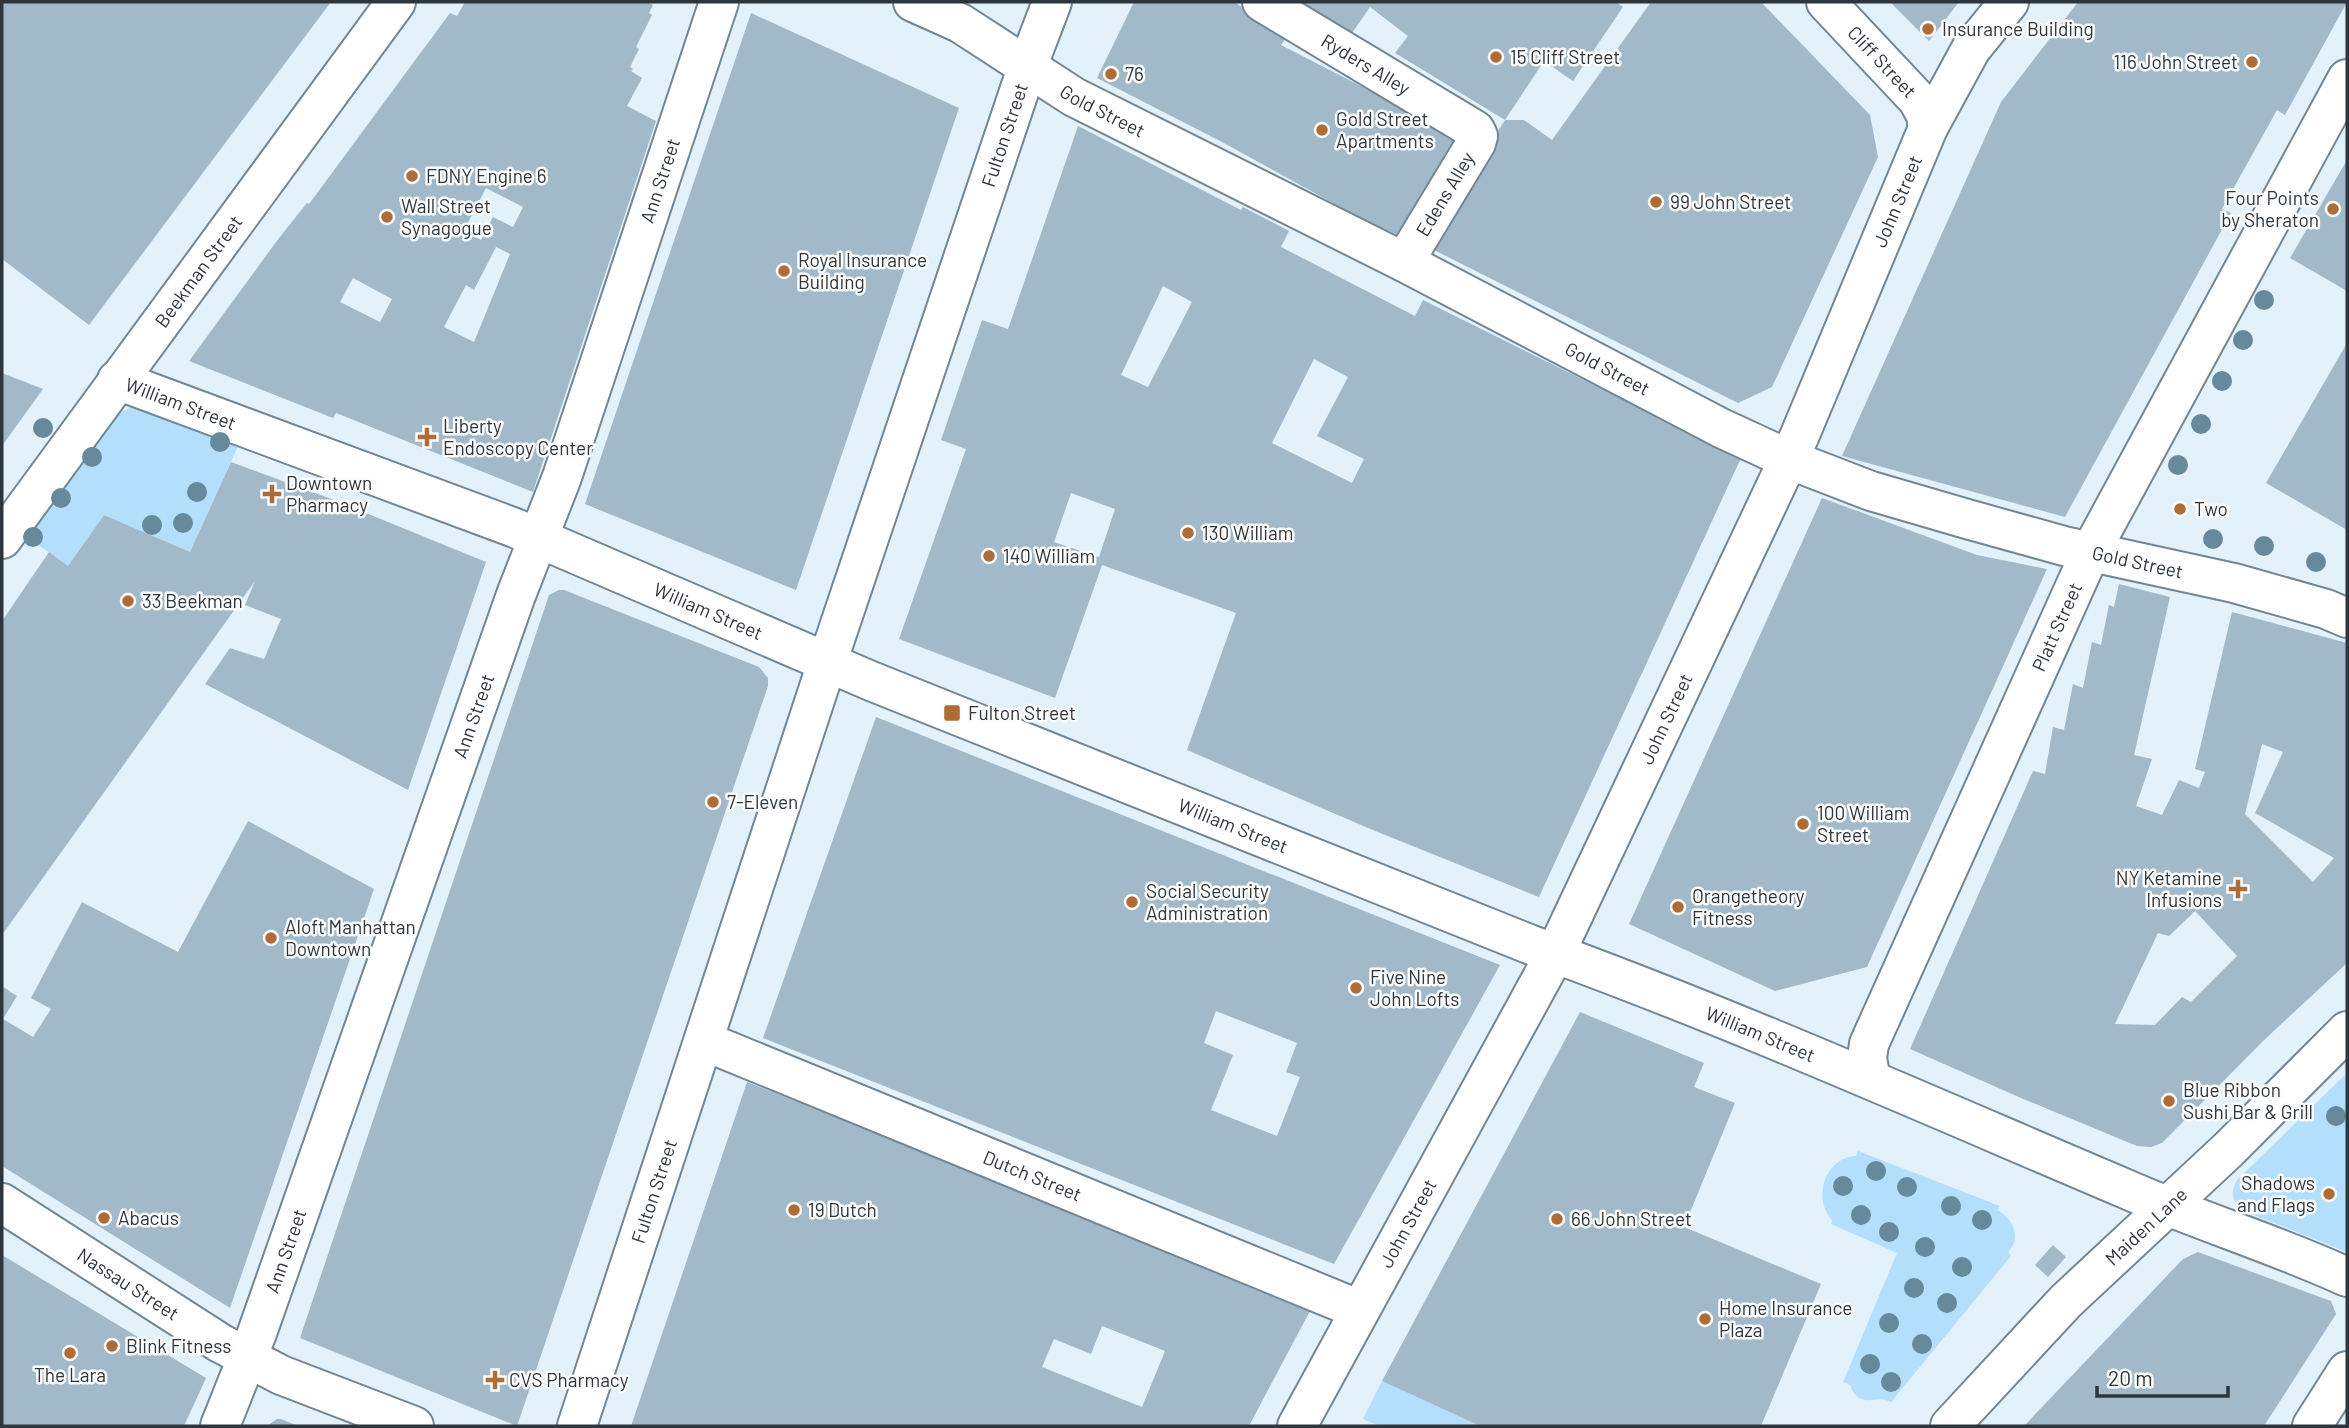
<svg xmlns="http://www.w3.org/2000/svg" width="2349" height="1428" viewBox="0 0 2349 1428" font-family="Barlow,sans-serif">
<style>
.green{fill:#b3dffc}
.building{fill:#a1b9c8;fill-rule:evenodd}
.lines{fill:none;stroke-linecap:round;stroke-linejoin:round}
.minor-casing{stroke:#718796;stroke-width:42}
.minor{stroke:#fff;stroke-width:38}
.tree{fill:#66899c}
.poi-dot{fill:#ae6c37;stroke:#fcfcfc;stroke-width:2.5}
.labels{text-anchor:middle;stroke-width:5;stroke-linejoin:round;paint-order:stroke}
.poi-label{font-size:19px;fill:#2d363d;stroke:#fcfcfc;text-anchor:start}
.street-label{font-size:19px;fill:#2d363d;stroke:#fcfcfc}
</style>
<rect width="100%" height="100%" fill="#e3f1fb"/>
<g class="green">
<path d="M136,405L239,444L190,552L104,515L68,566L26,536L119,413Z"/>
<path d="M2347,1073V1252L2241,1210C2232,1200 2230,1192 2237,1180Z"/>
<path d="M1858,1151L2000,1206L1997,1210C2013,1218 2022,1238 2008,1252L2011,1256L1891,1402C1876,1394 1860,1411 1850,1385L1843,1382L1897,1253L1831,1224L1832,1220C1812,1199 1825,1157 1856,1156Z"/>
<path d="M1382,1381L1480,1426H1380L1363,1419Z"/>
</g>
<g class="building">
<path d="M2,2H331L89,325L2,259Z"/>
<path d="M465,2H647L653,5L649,13L652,15L636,47L639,49L630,67L633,69L631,71L642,78L627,106L656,121L533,492L336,413L333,418L189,361L279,238L307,203L309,204L450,13L457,16ZM486,188L523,207L513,227L493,217L481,240L464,230ZM496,247L510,254L474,342L444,327L466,285L474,290ZM353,278L392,299L380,322L340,302Z"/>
<path d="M1134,2H1234L1288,35L1281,45L1421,117L1462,141L1404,238L1362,219L1222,142L1097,78Z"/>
<path d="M1296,2H1616L1623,7L1573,81L1544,61L1505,120L1395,53L1408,36L1370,7L1350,36Z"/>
<path d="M1651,2H1761L1870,115L1878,157L1772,387L1738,403L1426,246L1505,120H1524L1552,140Z"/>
<path d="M1890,2H1959L1929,41Z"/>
<path d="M2078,2H2347L2285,115L2277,110L2222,209L2231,213L2065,517L1842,456L2001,102Z"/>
<path d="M751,13L959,108L796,590L585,504Z"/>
<path d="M1078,126L1241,210L1243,207L1289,231L1281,247L1415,316L1423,300L1741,458L1539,897L1368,828L1187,750L1236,613L1102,565L1055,698L899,639L966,449L941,440L982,320L1008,329ZM1163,286L1192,302L1148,387L1121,375ZM1314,359L1348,377L1317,436L1364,459L1352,483L1272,443ZM1071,493L1115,509L1099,557L1054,542Z"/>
<path d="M2347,160V291L2290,258Z"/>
<path d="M2347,343V530L2266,483Z"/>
<path d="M2,373L43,389L2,446Z"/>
<path d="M231,462L334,500L486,562L408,790L205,684L230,648L264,659L281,619L245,605L255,581L2,935V621L49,552L68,566L104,515L190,552Z"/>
<path d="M1822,498L1977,555L2047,569L1867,967L1775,991L1629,924Z"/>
<path d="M2119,584L2170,597L2134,755L2152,759L2136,806L2162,815L2179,780L2199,788L2205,772L2195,769L2232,612L2347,643V963L2263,1041L2162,1143L2151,1147L2137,1146L2021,1098L1910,1049L2033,771L2045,774L2053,727L2064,730L2073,684L2083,688L2092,642L2101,645L2109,605L2114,607ZM2262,744L2283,752L2255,813L2334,858L2313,882L2245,814ZM2195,911L2237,956L2191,1002L2182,997L2155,1025L2115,1024L2158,933L2169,936Z"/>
<path d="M559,590H564L759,667L768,678V686L517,1426L300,1338L549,595Z"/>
<path d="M876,717L1500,965L1334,1264L763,1038ZM1216,1011L1297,1043L1286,1072L1300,1077L1277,1136L1211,1110L1233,1055L1204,1043Z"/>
<path d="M248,821L374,889L230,1308L2,1166V986L17,996L3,1019L33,1037L51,1009L31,998L82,902L178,952Z"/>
<path d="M1580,1012L1704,1063L1694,1087L1735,1103L1684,1227L1821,1284L1761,1426H1480L1382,1381Z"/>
<path d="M747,1082L908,1146L1311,1309L1249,1426H631ZM1102,1326L1165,1351L1142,1407L1042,1367L1054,1339L1091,1354Z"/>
<path d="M2053,1245L2066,1257L2048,1277L2035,1265Z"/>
<path d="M2198,1252L2331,1301L2336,1314L2264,1426H2024L2183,1259Z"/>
<path d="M2,1255L206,1378L184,1426H2Z"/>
<path d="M277,1419H281L298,1426H267Z"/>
</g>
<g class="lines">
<defs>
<g id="minor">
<path id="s1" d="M913,2L960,23L1074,97L1404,262L1721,428L1788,459L1871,491L1967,519L2064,546L2234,583L2326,609L2347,618"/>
<path id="s2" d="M1262,2L1475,130L1478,136L1476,143L1404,262"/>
<path id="s3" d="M1826,2L1918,100L1926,115L1928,128"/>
<path id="s4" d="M117,380L515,528L871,681L1529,944C1731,1017 1928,1105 2126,1189C2199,1221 2275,1244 2347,1277"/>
<path id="s5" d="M2,539L396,2"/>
<path id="s6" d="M704,1041L1360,1310"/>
<path id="s7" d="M1871,1080L1867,1058L1869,1044L2091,551L2347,79"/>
<path id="s8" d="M2,1203L220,1343L281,1375L414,1426"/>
<path id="s9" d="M220,1426L257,1333L516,595L562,477L719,2"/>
<path id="s10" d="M577,1426L827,663L1028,65L1052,2"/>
<path id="s11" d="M1297,1426L1555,954L1799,437L1928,128L1971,49L2009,2"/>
<path id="s12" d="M1950,1426L2066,1301L2228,1150L2347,1031"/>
<path d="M2312,1426L2347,1371"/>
</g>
</defs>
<use href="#minor" class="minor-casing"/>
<use href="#minor" class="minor"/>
</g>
<g class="tree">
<circle cx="2264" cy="300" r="10"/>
<circle cx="2243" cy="340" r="10"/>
<circle cx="2222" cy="381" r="10"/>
<circle cx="2201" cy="424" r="10"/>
<circle cx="43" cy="428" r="10"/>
<circle cx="220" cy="442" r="10"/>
<circle cx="92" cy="457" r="10"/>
<circle cx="2178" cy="465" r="10"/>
<circle cx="197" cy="492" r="10"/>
<circle cx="61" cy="498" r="10"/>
<circle cx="183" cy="523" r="10"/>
<circle cx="152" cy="525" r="10"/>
<circle cx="33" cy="537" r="10"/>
<circle cx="2213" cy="539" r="10"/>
<circle cx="2264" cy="546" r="10"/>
<circle cx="2316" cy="562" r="10"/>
<circle cx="2336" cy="1116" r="10"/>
<circle cx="1876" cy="1171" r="10"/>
<circle cx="1843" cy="1186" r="10"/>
<circle cx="1907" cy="1187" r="10"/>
<circle cx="1951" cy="1206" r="10"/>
<circle cx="1861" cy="1215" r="10"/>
<circle cx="1982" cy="1220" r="10"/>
<circle cx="1889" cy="1232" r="10"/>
<circle cx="1925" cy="1247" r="10"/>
<circle cx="1962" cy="1267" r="10"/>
<circle cx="1914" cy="1288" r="10"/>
<circle cx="1947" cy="1303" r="10"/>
<circle cx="1889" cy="1323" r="10"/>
<circle cx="1922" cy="1344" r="10"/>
<circle cx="1870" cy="1364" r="10"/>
<circle cx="1891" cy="1382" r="10"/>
</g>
<g class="poi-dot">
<circle cx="1928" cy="29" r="7"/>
<circle cx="1496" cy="57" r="7"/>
<circle cx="2252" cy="62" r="7"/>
<circle cx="1111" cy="74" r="7"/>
<circle cx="1322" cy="130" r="7"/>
<circle cx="412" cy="176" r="7"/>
<circle cx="1656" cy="202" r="7"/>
<circle cx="2333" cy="209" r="7"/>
<circle cx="387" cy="217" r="7"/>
<circle cx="784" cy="271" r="7"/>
<path d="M423.5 426.5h7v7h7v7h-7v7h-7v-7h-7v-7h7z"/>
<path d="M268.5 483.5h7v7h7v7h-7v7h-7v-7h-7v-7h7z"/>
<circle cx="2180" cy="509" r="7"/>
<circle cx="1188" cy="533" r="7"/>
<circle cx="989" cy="556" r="7"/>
<circle cx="128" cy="601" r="7"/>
<rect x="943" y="704" width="18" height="18" rx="3.5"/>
<circle cx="713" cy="802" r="7"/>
<circle cx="1803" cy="824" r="7"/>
<path d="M2234.5 878.5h7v7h7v7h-7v7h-7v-7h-7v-7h7z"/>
<circle cx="1132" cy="902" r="7"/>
<circle cx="1678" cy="907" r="7"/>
<circle cx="271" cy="938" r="7"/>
<circle cx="1356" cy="988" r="7"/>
<circle cx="2169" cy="1101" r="7"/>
<circle cx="2329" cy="1194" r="7"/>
<circle cx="794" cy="1210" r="7"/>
<circle cx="104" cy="1218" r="7"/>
<circle cx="1557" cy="1219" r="7"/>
<circle cx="1705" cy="1319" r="7"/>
<circle cx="112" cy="1346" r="7"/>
<circle cx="70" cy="1353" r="7"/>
<path d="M491.5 1369.5h7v7h7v7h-7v7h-7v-7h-7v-7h7z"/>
</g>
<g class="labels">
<g class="poi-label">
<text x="1942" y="36">Insurance Building</text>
<text x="1510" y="64">15 Cliff Street</text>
<text x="2238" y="69" text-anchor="end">116 John Street</text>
<text x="1125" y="81">76</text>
<text x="1336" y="126">Gold Street<tspan x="1336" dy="22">Apartments</tspan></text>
<text x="426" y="183">FDNY Engine 6</text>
<text x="2319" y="205" text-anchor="end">Four Points<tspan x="2319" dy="22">by Sheraton</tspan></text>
<text x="1670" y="209">99 John Street</text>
<text x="401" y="213">Wall Street<tspan x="401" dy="22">Synagogue</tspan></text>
<text x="798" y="267">Royal Insurance<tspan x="798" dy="22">Building</tspan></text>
<text x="443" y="433">Liberty<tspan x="443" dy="22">Endoscopy Center</tspan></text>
<text x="286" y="490">Downtown<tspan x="286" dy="22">Pharmacy</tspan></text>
<text x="2194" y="516">Two</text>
<text x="1202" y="540">130 William</text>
<text x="1003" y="563">140 William</text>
<text x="142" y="608">33 Beekman</text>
<text x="968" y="720">Fulton Street</text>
<text x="727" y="809">7-Eleven</text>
<text x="1817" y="820">100 William<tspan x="1817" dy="22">Street</tspan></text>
<text x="2222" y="885" text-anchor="end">NY Ketamine<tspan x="2222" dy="22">Infusions</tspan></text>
<text x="1146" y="898">Social Security<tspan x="1146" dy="22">Administration</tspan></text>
<text x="1692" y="903">Orangetheory<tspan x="1692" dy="22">Fitness</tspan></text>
<text x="285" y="934">Aloft Manhattan<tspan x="285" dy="22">Downtown</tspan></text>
<text x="1370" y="984">Five Nine<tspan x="1370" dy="22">John Lofts</tspan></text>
<text x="2183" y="1097">Blue Ribbon<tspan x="2183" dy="22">Sushi Bar &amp; Grill</tspan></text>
<text x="2315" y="1190" text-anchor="end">Shadows<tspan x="2315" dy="22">and Flags</tspan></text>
<text x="808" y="1217">19 Dutch</text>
<text x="118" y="1225">Abacus</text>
<text x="1571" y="1226">66 John Street</text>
<text x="1719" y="1315">Home Insurance<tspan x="1719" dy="22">Plaza</tspan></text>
<text x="126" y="1353">Blink Fitness</text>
<text x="70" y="1382" text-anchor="middle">The Lara</text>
<text x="509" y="1387">CVS Pharmacy</text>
</g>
<g class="street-label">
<text dy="7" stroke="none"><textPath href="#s3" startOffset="82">Cliff Street</textPath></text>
<text dy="7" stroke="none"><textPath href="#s2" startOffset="121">Ryders Alley</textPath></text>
<text dy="7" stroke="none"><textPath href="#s1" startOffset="219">Gold Street</textPath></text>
<text dy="7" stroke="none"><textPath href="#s10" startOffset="1360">Fulton Street</textPath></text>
<text dy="7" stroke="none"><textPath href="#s9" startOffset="1321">Ann Street</textPath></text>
<text transform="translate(1445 194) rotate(-59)" y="7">Edens Alley</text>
<text dy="7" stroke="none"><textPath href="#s11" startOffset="1365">John Street</textPath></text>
<text dy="7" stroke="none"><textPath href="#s5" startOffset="332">Beekman Street</textPath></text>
<text dy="7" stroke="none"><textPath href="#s1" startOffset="786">Gold Street</textPath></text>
<text dy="7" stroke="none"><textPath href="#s4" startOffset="68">William Street</textPath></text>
<text dy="7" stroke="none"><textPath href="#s1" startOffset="1353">Gold Street</textPath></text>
<text dy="7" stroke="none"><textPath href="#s4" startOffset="635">William Street</textPath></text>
<text dy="7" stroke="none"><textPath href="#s7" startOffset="494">Platt Street</textPath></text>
<text dy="7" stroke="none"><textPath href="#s9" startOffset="754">Ann Street</textPath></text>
<text dy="7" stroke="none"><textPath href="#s11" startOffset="798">John Street</textPath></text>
<text dy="7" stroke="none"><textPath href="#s4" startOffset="1202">William Street</textPath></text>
<text dy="7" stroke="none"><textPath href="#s4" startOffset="1769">William Street</textPath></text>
<text dy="7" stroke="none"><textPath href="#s6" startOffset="355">Dutch Street</textPath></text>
<text dy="7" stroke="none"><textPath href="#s10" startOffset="247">Fulton Street</textPath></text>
<text dy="7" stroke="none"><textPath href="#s11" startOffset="231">John Street</textPath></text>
<text dy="7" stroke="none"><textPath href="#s12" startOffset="280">Maiden Lane</textPath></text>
<text dy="7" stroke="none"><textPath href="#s9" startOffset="187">Ann Street</textPath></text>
<text dy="7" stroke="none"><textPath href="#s8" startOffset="150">Nassau Street</textPath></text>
</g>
</g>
<rect width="2349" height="1428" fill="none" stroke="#2d363d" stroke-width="7"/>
<path d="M2097 1386v10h131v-10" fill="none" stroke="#2d363d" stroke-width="3.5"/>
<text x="2108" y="1386" font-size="21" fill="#2d363d" stroke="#fcfcfc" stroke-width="5" paint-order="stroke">20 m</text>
</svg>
